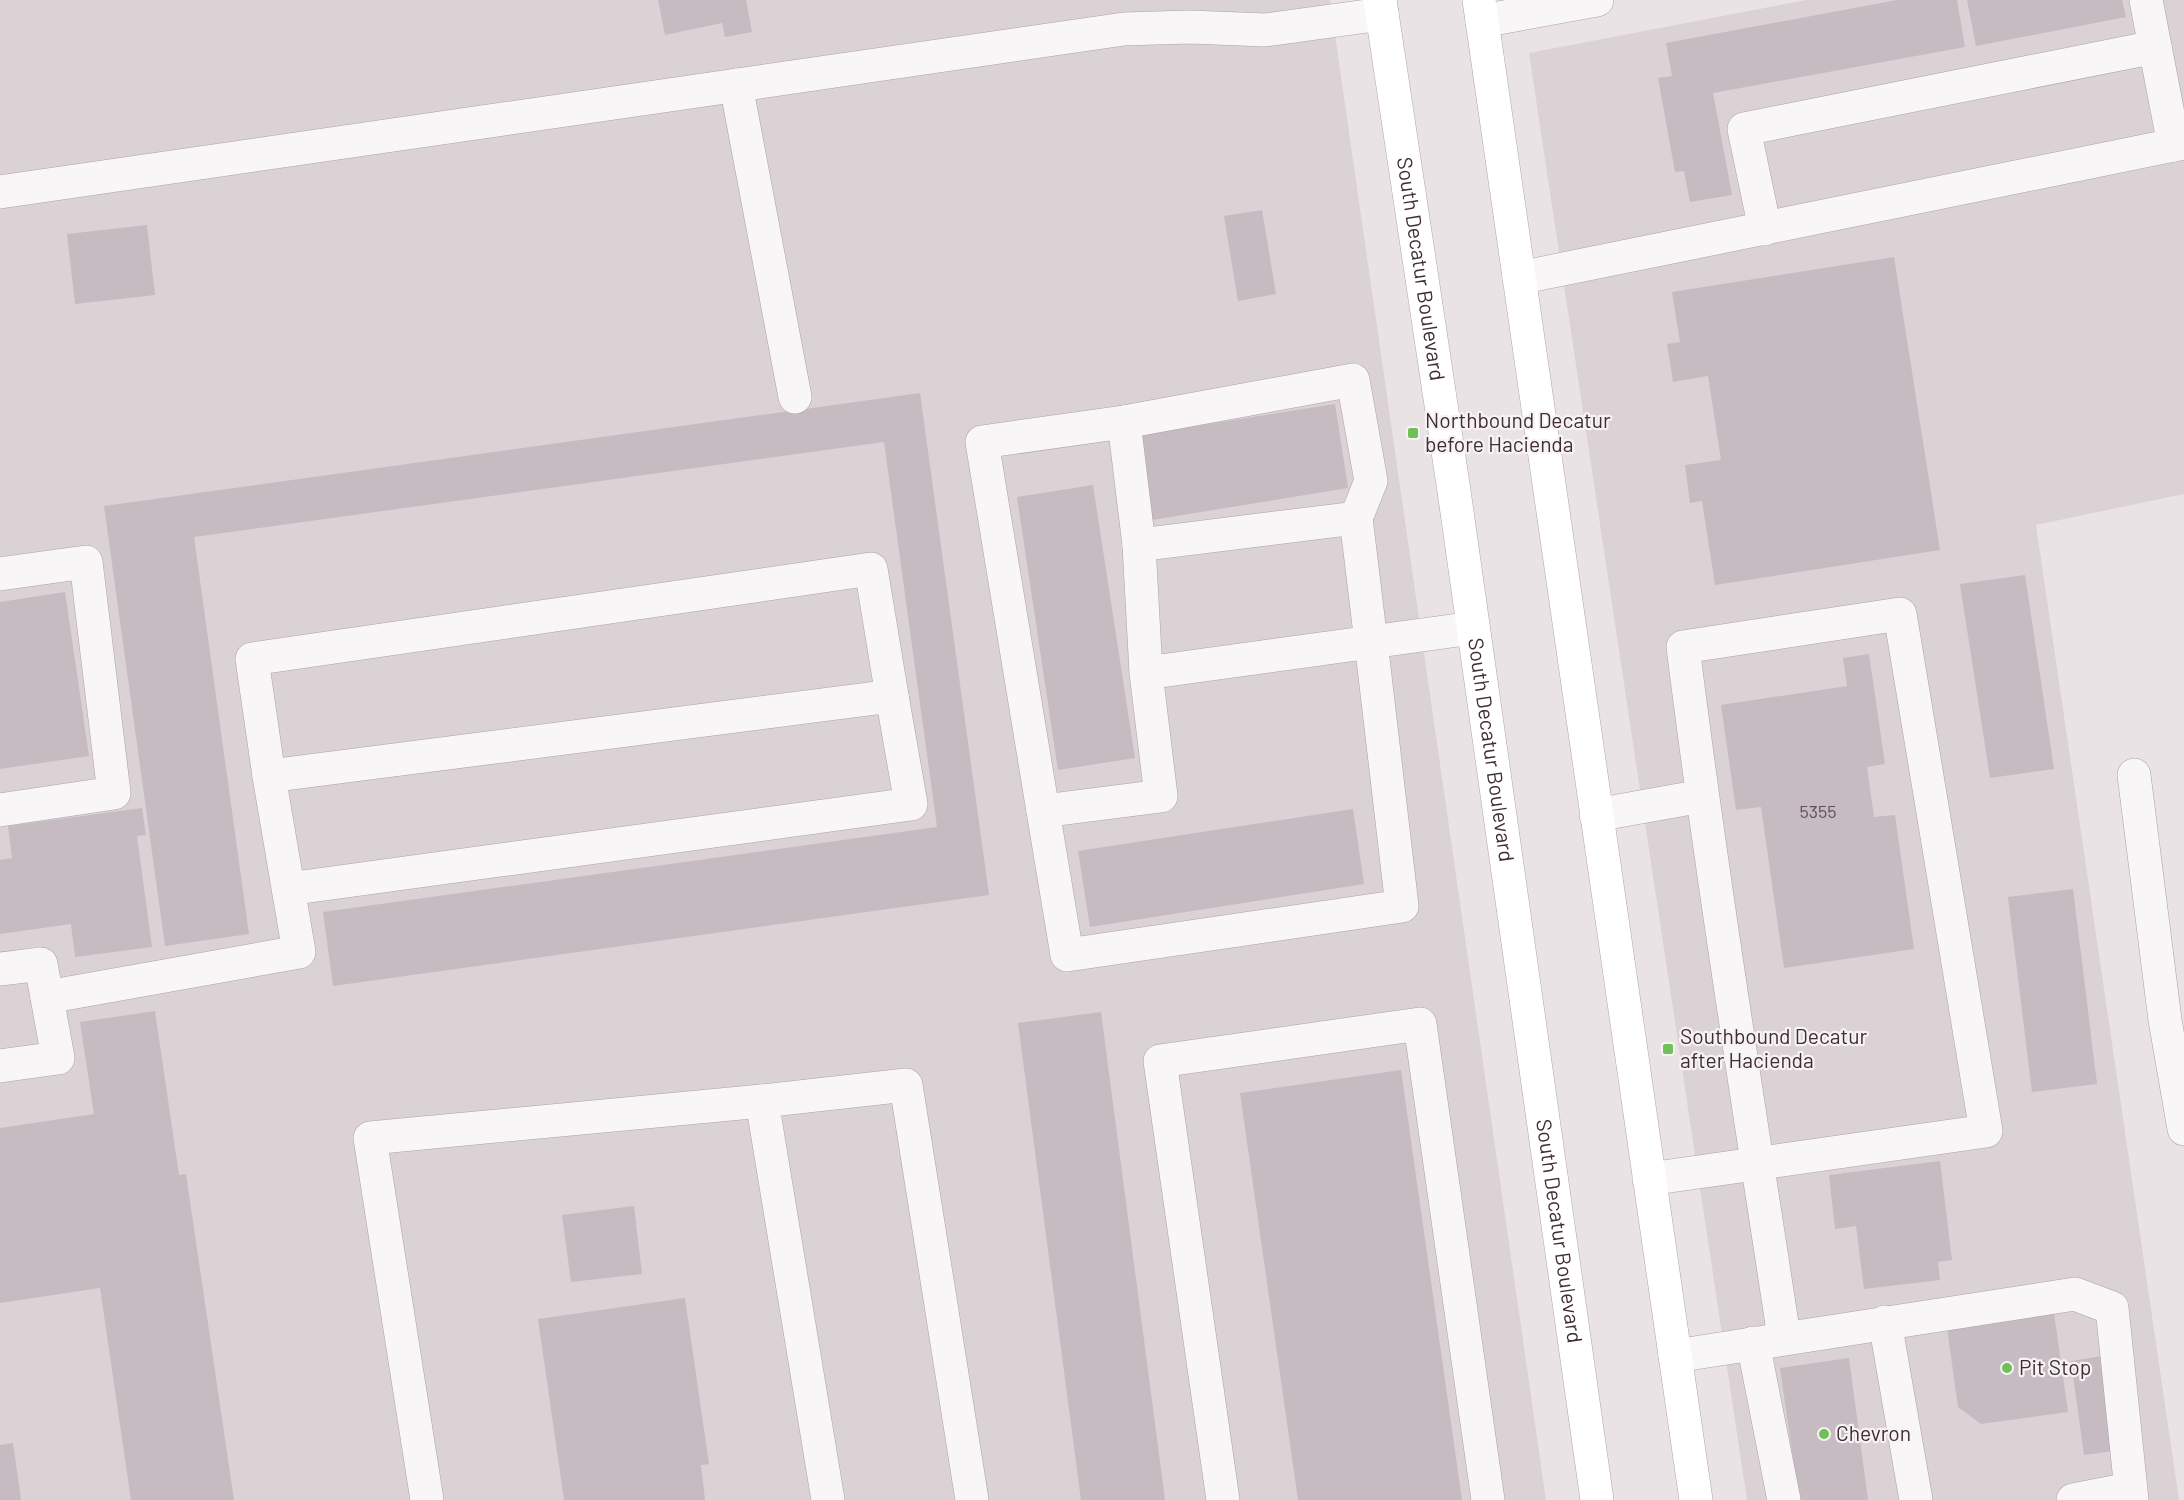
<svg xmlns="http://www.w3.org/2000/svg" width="2184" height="1500" viewBox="0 0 2184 1500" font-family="Barlow,sans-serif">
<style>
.built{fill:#dbd2d6}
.building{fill:#c6bbc0}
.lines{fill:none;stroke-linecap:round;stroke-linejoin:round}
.minor-casing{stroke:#ada1a6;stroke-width:34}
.major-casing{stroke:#b4a4ab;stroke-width:34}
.minor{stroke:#f8f6f7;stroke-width:33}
.major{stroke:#fff;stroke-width:33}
.poi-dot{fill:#6ec057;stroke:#f7f3f5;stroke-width:2}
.labels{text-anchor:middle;stroke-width:4.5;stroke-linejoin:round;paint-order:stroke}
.number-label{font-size:18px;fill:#625058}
.street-label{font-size:21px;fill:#402d35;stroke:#f7f3f5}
.poi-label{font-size:21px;fill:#402d35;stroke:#f7f3f5;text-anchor:start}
</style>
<rect width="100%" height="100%" fill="#eae3e6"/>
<g class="built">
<path d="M0,0H1330L1546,1500H0Z"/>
<path d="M1806,0H2184V494L2036,525L2179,1500H1747L1529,53Z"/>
</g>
<g class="building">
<path d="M658,0H746L752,32L725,37L722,23L665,35Z"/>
<path d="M1897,0H1957L1965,47L1713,93L1732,195L1690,202L1684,171L1675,172L1658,78L1672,76L1666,43Z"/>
<path d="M1967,0H2122L2126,17L1976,46Z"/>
<path d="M1262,210L1276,294L1238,301L1224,216Z"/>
<path d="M147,225L155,295L75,304L67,234Z"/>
<path d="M1894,257L1940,550L1715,585L1702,501L1690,503L1685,465L1721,460L1708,376L1673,382L1667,344L1680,342L1672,292Z"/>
<path d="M920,393L989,895L333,986L323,912L937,827L884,442L194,537L249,934L165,946L104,506Z"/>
<path d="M1335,404L1348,488L1152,520L1138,435Z"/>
<path d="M1093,485L1135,758L1058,770L1017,497Z"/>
<path d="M2025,575L2054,769L1990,778L1960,584Z"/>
<path d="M65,592L89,756L0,769V602Z"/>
<path d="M1869,654L1885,764L1867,767L1874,817L1895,815L1914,949L1784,968L1761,807L1736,810L1721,705L1847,686L1843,658Z"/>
<path d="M142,808L146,835L137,836L152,947L75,957L71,924L0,934V860L12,858L8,826Z"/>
<path d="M1353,809L1364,884L1090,927L1078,851Z"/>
<path d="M2073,889L2097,1084L2032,1092L2008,897Z"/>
<path d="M155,1011L179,1175L186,1174L234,1500H131L100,1288L0,1303V1128L94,1114L80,1022Z"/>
<path d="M1101,1012L1165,1500H1081L1018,1023Z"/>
<path d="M1401,1070L1462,1500H1298L1240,1093Z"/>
<path d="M1940,1161L1952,1260L1938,1262L1940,1280L1864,1289L1856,1226L1835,1229L1829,1175Z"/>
<path d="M634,1206L642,1274L571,1282L562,1215Z"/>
<path d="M685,1298L709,1464L701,1465L705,1500H564L538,1319Z"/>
<path d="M2054,1313L2068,1412L1981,1424L1958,1407L1947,1328Z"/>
<path d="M2108,1355L2122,1450L2084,1455L2071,1361Z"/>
<path d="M1849,1358L1868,1500H1799L1780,1368Z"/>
<path d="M13,1443L21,1500H0V1445Z"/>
</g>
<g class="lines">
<defs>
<g id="minor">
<path d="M2146,0L2174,145"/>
<path d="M1482,21L1597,0"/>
<path d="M736,85L795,397"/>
<path d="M0,192L1124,29L1190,27L1265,30L1382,14"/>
<path d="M1765,229L1744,129L2155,47"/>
<path d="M1519,278L2184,143"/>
<path d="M1139,545L1124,422L1353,380L1371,481L1356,518"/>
<path d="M0,574L86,562L114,793L0,810"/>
<path d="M1146,673L1139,545L1356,518L1371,642L1402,906L1067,955L1043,811L1161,796L1146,673L1473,628"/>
<path d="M2134,775L2165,1020L2184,1129"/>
<path d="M269,776L252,659L871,569L892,696"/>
<path d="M1043,811L982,442L1124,422"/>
<path d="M1596,815L1702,796"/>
<path d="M0,969L41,964L58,1058L0,1066"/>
<path d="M47,997L299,952L269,776L892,696L911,804L288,889"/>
<path d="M1649,1179L1986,1131L1900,614L1683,647C1712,878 1749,1108 1784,1337"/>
<path d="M1885,1322L1916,1500"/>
<path d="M1753,1343L1784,1500"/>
<path d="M1675,1356L2075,1294L2112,1308L2132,1500"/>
<path d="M427,1500L370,1138L762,1101"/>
<path d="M828,1500L762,1101L906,1085L972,1500"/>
<path d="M1223,1500L1160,1061L1420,1024L1488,1500"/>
<path d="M2073,1500L2130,1489"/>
</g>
<g id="major">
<path id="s1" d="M1380,0L1454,491L1597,1500"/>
<path d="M1479,0L1696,1500"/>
</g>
</defs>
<use href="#minor" class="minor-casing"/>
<use href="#major" class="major-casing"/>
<use href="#minor" class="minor"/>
<use href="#major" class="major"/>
</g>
<g class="poi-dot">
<rect x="1407" y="427" width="12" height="12" rx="3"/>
<rect x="1662" y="1043" width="12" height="12" rx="3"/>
<circle cx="2007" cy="1368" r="6"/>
<circle cx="1824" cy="1434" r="6"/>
</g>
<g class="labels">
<g class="number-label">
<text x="1818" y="818">5355</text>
</g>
<g class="street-label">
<text dy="7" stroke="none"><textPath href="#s1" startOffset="272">South Decatur Boulevard</textPath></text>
<text dy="7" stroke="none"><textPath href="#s1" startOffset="758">South Decatur Boulevard</textPath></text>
<text dy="7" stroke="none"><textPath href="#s1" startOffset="1244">South Decatur Boulevard</textPath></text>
</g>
<g class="poi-label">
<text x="1425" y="428">Northbound Decatur<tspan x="1425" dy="24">before Hacienda</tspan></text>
<text x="1680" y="1044">Southbound Decatur<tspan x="1680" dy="24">after Hacienda</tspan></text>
<text x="2019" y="1375">Pit Stop</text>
<text x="1836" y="1441">Chevron</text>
</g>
</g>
</svg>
